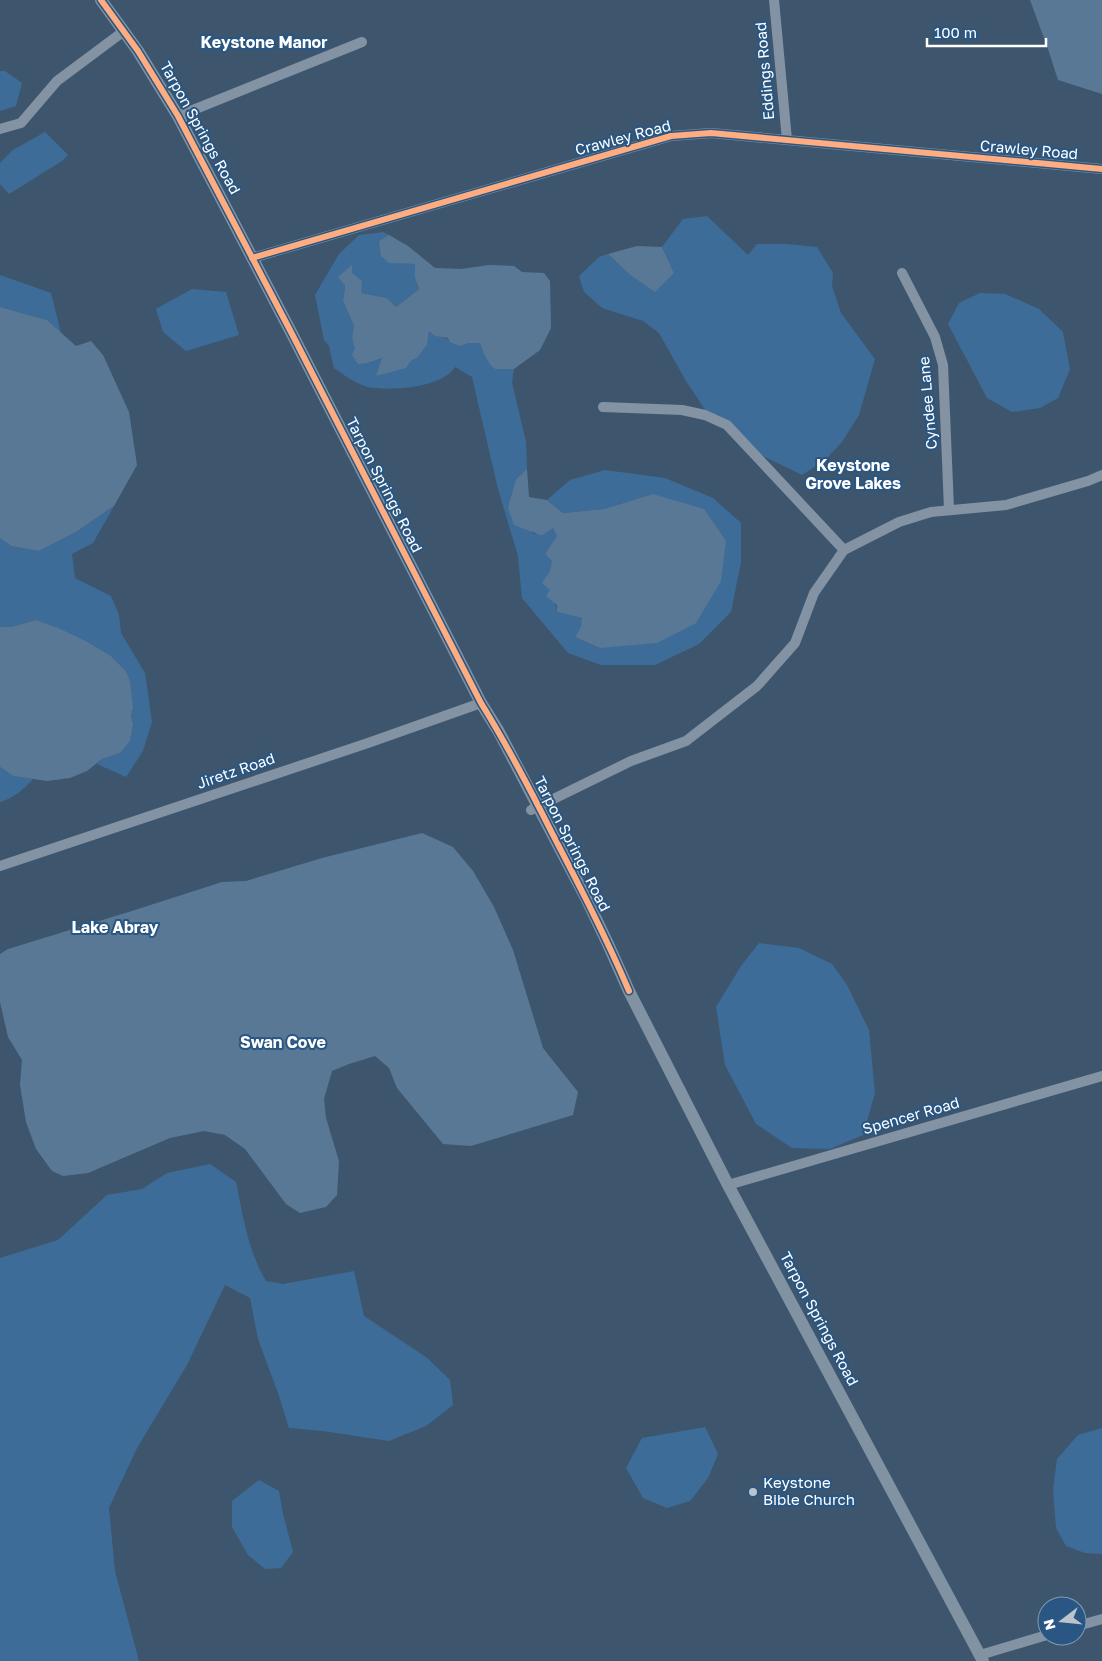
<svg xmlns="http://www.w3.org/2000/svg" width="1102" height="1661" viewBox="0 0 1102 1661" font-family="'Golos Text',sans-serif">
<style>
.green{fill:#3e6c98}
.water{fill:#597895}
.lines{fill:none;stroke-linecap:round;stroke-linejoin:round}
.minor{stroke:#8393a4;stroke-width:10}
.major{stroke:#8192a2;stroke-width:12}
.cycleway-casing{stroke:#295682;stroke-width:9}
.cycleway{stroke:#ffac80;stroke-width:6}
.poi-dot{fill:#bbc4cc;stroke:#295682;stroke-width:2}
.labels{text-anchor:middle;stroke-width:4;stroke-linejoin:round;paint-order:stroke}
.street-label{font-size:15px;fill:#fff;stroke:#295682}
.poi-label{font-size:15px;fill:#fff;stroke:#295682;text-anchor:start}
.neighbourhood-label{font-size:16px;font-weight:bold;fill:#fff;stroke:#295682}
</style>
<rect width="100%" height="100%" fill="#3d566e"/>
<g class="green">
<path d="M0,71H5L22,83L16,106L0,111Z"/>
<path d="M45,132L68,155L62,161L9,194L0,184V163L13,150Z"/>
<path d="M707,216L748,255L757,244H786L817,247L833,273L832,286L841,313L875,359L859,415L842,442L826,459L802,475L763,456L706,411L686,381L659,333L643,321L602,308L584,292L579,276L599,257L608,254L629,274L674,273L662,247L683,219Z"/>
<path d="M383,232L389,235L379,241L405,264H415V278L419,289L396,307L387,298L361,293L338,277L345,286L343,301L354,326L352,338L356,349L368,363L383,358L377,375L406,368L412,360L417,358L427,345L429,331C442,340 464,343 480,343L482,349L495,369H514L512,382L526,442L527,469L516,479L515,488L514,525L529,529L534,534L553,528L558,536L545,554L553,561C551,569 548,580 550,589C551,597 557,604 557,612L582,618V627L575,637L600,648L653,494L604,509L563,513L547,500L570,480L605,470L665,478L713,498L741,523V562L731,612L699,644L655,665H601L568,653L522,598L518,556L498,489L472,377L455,367C443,388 390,391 368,387C356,384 344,375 334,368L329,346L324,340L315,295L339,254L359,235Z"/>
<path d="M0,275L51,293L61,333L47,320L0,307Z"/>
<path d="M192,289L226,292L239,335L186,351L163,332L156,309Z"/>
<path d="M980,293L1005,294L1039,309L1063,332L1070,369L1058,398L1040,408L1012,412L987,398L948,324L959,303Z"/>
<path d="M114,506L93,543L72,554L75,578L111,596L119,615L121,633L145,673L152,722L143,751L126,777L97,764L102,759L120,753L133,724L131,716L133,708L126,671L111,656L86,641L36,620L11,627H0V538L11,546L39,551L76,532Z"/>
<path d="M0,767L13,776L33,779C23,790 14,798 0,802Z"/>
<path d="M759,943L799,948L832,964L847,985L869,1030L875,1093L863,1135L830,1149L792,1148L756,1124L725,1065L716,1007L741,966Z"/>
<path d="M210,1164L236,1182C243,1216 248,1251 266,1281L283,1284L354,1271L364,1316L426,1357L450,1380L453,1405L426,1426L389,1441L323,1431L289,1428L278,1393L258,1339L250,1298L225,1285L187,1365L137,1448L109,1508L115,1571L139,1661H0V1258L58,1240L107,1195L142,1189L167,1173Z"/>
<path d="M705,1427L718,1454L708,1478L690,1501L667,1508L643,1498L626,1468L642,1438Z"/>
<path d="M1102,1428V1554L1085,1553L1066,1546L1056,1528L1053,1490L1057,1459L1078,1435Z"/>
<path d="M259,1480L279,1491L283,1514L293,1552L281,1568L265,1569L248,1555L232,1527V1501Z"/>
</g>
<g class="water">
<path d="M1030,0H1102V94L1058,80L1048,49Z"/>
<path d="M389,235L408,246L435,268L461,269L489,265L514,266L522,272L544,273L550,281L551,328L540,350L514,369H495C487,363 483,352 480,343H468L460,346L450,342L448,338L435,336L429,331L427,345L417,358L412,360L406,368L376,376L382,358L368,363L358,364L352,355L355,349L352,338L354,326L343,301L345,286L338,277L352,265V273L362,281L361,293L387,298L396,307L419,289L415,278V264L389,263L381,256L379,241Z"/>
<path d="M637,246L662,247L674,273L655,292L629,274L608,254Z"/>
<path d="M0,307L47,320L76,346L91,341L103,355L129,412L137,465L114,506L76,532L39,551L11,546L0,538Z"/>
<path d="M527,469L529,497L547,500L563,513L604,509L653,494L704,509L726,541L721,581L696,623L657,643L600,648L575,637L581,627L582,618L557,612V605L546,596L550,590L542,583L550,571L552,561L545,554L557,536L553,528C550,530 545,534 542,535C539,535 520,527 514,525L508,508L516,479Z"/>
<path d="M36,620L58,628L86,641L111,656L126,671L130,681L133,708L131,716L133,724L130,741L120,753L102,759L87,771L70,778L47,781L13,776L0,767V627H11Z"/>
<path d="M422,833L453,847L473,871L494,907L513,950L543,1048L578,1092L573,1115L471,1146L443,1144L397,1088L389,1068L375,1056L349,1064L332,1071L324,1099L326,1118L339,1161L337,1195L326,1207L300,1213L286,1204L245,1149L225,1135L204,1131L170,1138L88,1173L63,1176L52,1171L36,1149L26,1122L20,1085L22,1060L8,1037L0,1002V954L8,949L135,910L222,882L246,881L322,858Z"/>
</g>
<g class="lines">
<g class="minor">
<path d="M774,0L787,140"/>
<path d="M178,116L362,42"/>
<path d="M0,129L21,123L57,81L124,31"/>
<path d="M252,258L671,136L711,133L1102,169"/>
<path d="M902,273L935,337L943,365L949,509"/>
<path d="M603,407L682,410L705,415L727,425L844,550"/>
<path d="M531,810L631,761L686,741L757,686L795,643L814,593L844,550L899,522L931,512L1006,505L1088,481L1102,475"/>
<path d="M0,866L368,743L481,703"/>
<path d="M728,1185L1102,1076"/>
<path d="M1077,1626L1102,1619"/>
<path d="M980,1655L1047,1635"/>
</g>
<path class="major" d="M101,0L138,51L178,116L291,332L481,703L499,732L586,898L608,944L629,991L728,1185L983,1661"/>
<defs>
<g id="cycleway">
<path d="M101,0L138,51L178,116L291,332L481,703C507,745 530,789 552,833C579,885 606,937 629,991"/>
<path d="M252,258L671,136L711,133L1102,169"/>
</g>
</defs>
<use href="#cycleway" class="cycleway-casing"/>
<use href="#cycleway" class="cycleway"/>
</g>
<circle class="poi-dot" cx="753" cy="1492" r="5"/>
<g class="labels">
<g class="street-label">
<text transform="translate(765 71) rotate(-95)" y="5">Eddings Road</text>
<text transform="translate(200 128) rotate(61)" y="5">Tarpon Springs Road</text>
<text transform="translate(623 138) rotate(-15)" y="5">Crawley Road</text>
<text transform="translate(1029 150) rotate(5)" y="5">Crawley Road</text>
<text transform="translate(928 403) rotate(-95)" y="5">Cyndee Lane</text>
<text transform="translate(384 485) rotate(63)" y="5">Tarpon Springs Road</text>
<text transform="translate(236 771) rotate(-19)" y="5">Jiretz Road</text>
<text transform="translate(572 844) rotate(63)" y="5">Tarpon Springs Road</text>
<text transform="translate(911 1116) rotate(-16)" y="5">Spencer Road</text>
<text transform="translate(819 1319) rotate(62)" y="5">Tarpon Springs Road</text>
</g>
<g class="poi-label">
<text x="763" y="1488">Keystone<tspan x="763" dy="17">Bible Church</tspan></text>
</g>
<g class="neighbourhood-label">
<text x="264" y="48">Keystone Manor</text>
<text x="853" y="471">Keystone<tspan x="853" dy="18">Grove Lakes</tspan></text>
<text x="115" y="933">Lake Abray</text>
<text x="283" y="1048">Swan Cove</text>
</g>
</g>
<g transform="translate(1062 1621) rotate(254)"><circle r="24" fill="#295682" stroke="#7f9ab4"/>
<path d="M0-4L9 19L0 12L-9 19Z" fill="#bbc4cc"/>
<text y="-8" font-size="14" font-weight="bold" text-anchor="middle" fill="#ffffff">N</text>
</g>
<path d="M927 38v8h119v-8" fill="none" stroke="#ffffff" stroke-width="2.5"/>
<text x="934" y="38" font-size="15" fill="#ffffff" stroke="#295682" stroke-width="4" paint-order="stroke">100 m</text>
</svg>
